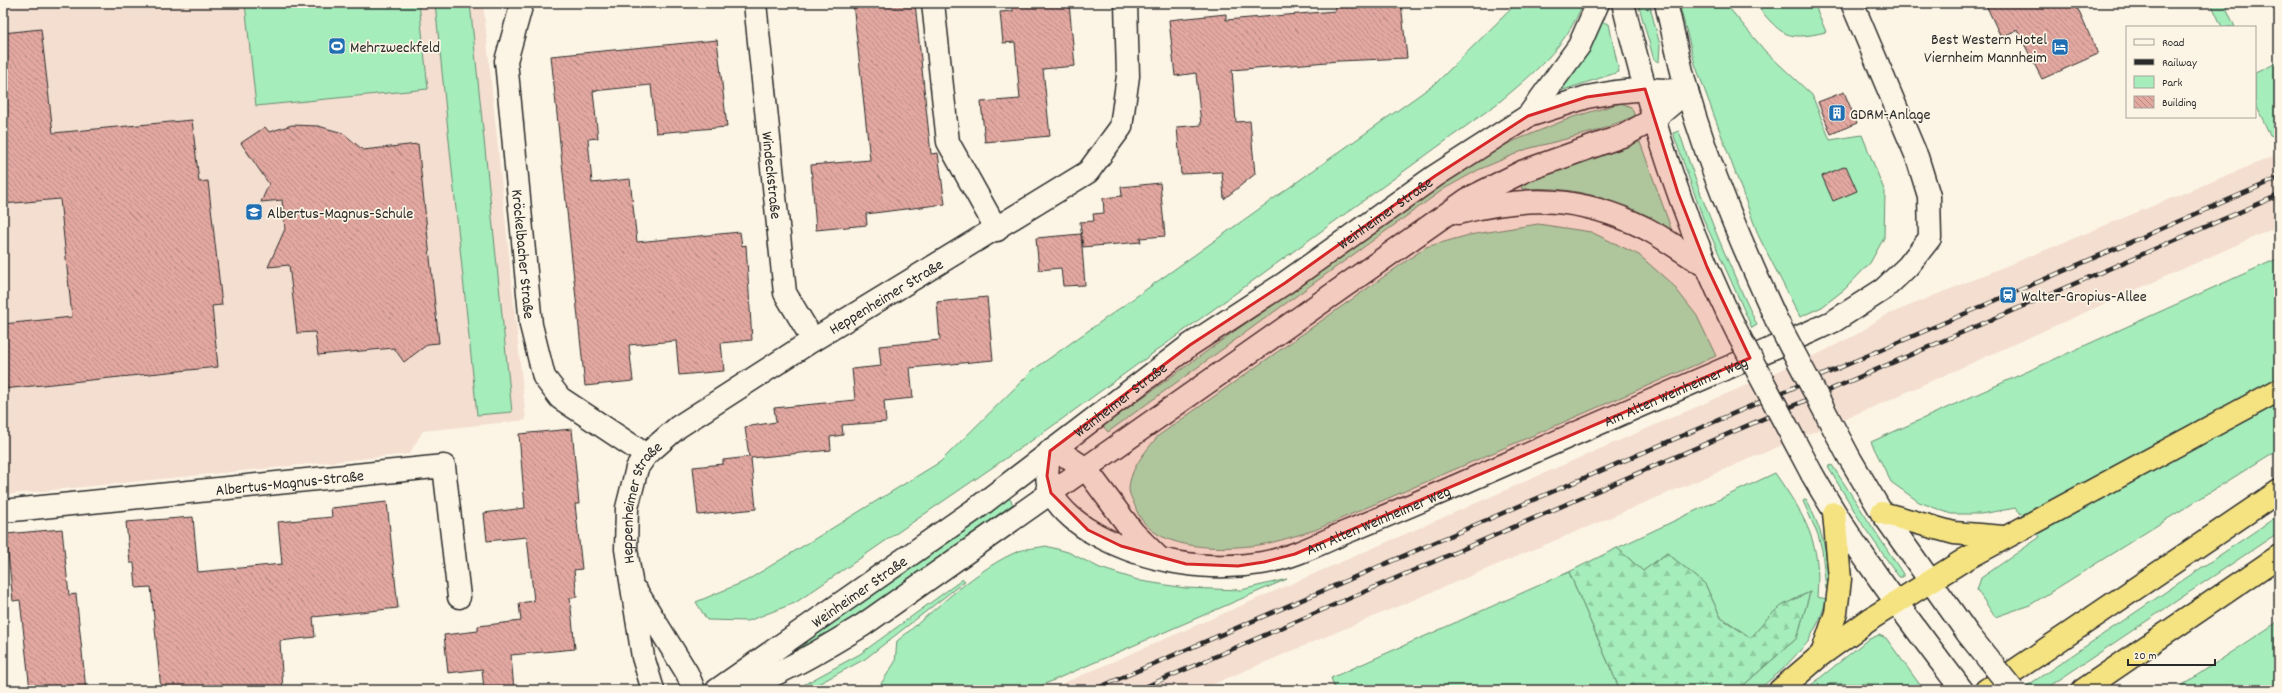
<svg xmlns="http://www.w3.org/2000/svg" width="2282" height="693" viewBox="0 0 2282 693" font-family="Dekko,sans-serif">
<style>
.built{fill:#f4ded0}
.green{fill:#a5edba;stroke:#688c72}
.forest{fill:url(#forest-firs);stroke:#688c72}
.building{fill:url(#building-back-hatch);stroke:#2b2b2b}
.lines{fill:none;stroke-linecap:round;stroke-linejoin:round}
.street-casing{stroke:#2b2b2b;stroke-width:25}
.secondary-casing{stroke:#2b2b2b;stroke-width:25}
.highway-casing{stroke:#2b2b2b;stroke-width:25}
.street{stroke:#fcf5e5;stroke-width:22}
.secondary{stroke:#fcf5e5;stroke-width:22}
.highway{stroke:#f5e382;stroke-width:22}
.rail-casing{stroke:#2b2b2b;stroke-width:4.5}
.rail{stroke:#fcf5e5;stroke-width:3;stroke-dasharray:9;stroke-linecap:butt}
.secondary-bridge-casing{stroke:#2b2b2b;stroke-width:25;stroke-linecap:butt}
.secondary-bridge{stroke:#fcf5e5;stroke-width:22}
.marked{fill:#d62828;fill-opacity:0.2;stroke:#d62828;stroke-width:3;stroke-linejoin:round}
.labels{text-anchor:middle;stroke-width:3.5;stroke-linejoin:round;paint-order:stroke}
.poi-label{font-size:16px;fill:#2b2b2b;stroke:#fcf5e5;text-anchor:start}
.street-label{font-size:16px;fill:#2b2b2b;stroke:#fcf5e5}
</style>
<defs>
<pattern id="forest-firs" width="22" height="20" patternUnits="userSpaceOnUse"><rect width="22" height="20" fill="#a5edba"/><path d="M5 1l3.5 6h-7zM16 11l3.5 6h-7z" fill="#8ecba0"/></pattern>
<pattern id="building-back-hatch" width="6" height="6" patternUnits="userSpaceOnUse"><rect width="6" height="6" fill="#e2a8a0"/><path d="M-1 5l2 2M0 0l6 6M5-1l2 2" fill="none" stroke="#b78983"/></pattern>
</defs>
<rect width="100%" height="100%" fill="#fcf5e5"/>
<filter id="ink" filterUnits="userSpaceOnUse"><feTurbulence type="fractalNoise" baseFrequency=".025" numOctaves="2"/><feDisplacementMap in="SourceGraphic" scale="8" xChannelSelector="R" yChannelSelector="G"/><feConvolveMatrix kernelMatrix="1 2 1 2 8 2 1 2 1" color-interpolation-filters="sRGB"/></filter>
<g filter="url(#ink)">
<g class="built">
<path d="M3,3H483L526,420L423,431L409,454L3,495Z"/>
<path d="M2279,154V226L1873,407L1199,690H1048L1822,352L1859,333L1882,317Z"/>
</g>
<g class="green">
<path d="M245,3H419L428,89L256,106Z"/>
<path d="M435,3H470L512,412L477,415Z"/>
<path d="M1517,3H1583C1567,46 1532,75 1498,103L1047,430L795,603L748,621L707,620L696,602L746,581L940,462L1033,370L1436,83Z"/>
<path d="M1638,3H1649L1660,45L1659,62L1654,60Z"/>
<path d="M1679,3H1725L1765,51L1812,95L1830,140L1862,135L1885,192L1884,238L1870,263L1845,289L1822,307L1800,317L1759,237L1695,64Z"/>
<path d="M1754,3H1814L1826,32C1783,42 1782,34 1754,3Z"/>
<path d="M2211,3H2224L2235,27H2222Z"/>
<path d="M1602,22L1609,24L1619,72L1560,91L1582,59Z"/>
<path d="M2279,62V138L2270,135L2255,103V73Z"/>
<path d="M1621,103L1631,107L1635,116L1597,131L1527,149L1478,170L1444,189L1108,432L1103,426L1454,173L1509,143L1573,117Z"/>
<path d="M1679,131C1700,198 1727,261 1757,325L1752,328L1703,218L1673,133Z"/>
<path d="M1640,142L1672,231C1620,203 1583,185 1522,189L1520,181Z"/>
<path d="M1538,224L1591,232L1639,255L1673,285L1697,316L1716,356L1315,530C1297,535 1278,542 1259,545C1220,550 1149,552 1135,506C1133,501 1129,494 1129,489C1130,468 1146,451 1158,436L1426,247L1469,235Z"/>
<path d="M2279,258V449L2030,605L1995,617L1977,590L1981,578L2040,537L2016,508L1981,514H1951L1919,502L1891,482L1871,442Z"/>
<path d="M1832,465L1903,574V577H1899L1864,527L1828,467Z"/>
<path d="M1775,473C1805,517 1822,542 1817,597L1827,599L1820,619L1808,642L1782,670L1758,690H1738L1797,638L1810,592C1783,603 1769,616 1751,638L1720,616L1705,584L1667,553L1643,571L1617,548Z"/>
<path d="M1008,496L1013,504L858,615L751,681L746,672Z"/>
<path d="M1806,499C1821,528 1830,555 1828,588L1826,589L1822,550L1818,535L1803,501Z"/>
<path d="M2279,515V532L2044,690H2021Z"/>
<path d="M1046,546L1068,552L1100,568L1141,581L1185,588L1241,590L1287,579L1031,690H877L895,662L897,641C932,613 978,567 1019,551C1027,548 1038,548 1046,546Z"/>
<path d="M1569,572L1620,690H1335L1331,678Z"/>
<path d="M963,579L965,581L865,659L807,690H794L860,654Z"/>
<path d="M2279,621V690H2175Z"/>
<path d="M1879,635L1886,638L1923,689L1877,690L1879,684H1829L1823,690H1805L1867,640Z"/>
</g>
<g class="forest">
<path d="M1617,548L1643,571L1667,553L1705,584L1721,618L1751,638L1770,615L1783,605L1810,592L1797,638L1738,690H1620L1569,572Z"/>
<path d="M1829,684H1879L1877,690H1823Z"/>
</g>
<g class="building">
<path d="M853,3H915L931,154L938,153L945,204L866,214L867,225L816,230L811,165L870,160Z"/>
<path d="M1012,3H1069L1075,66L1043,69L1050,136L985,142L981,102L1020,99L1015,42L1003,43L1000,12L1013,11Z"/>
<path d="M1334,3H1401L1407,58L1339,61L1232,70L1236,122L1250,121L1255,174L1224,199L1222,172L1181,174L1177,127L1201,125L1196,73L1175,76L1169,20L1226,14V20L1335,11Z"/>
<path d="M1985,3H2075L2098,54L2042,79L2017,30L2001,37Z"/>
<path d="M41,29L53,133L192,120L199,182L208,181L222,305L212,306L218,367L3,389V324L72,317L60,199L3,204V33Z"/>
<path d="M717,40L727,127L656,133L651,85L593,91L598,138L588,139L592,183L630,179L637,242L740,232L742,246L746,245L752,340L721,343L724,371L679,375L676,341L629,345L633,381L585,386L551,56Z"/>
<path d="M1844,92L1857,123L1831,134L1818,102Z"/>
<path d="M292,125L318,126L343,133L363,150L418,144L439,343L428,344L404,362L394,348L318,355L315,332L297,333L289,265L268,267L285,229L282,200L261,202L269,184L241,143L265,127L269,132Z"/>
<path d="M1846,166L1857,191L1833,201L1822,176Z"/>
<path d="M1160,183L1165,236L1140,238L1141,242L1083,247L1080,222L1094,221L1093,214L1104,213L1103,198L1122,196L1121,187Z"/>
<path d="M1081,234L1085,285L1063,286L1061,268L1039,270L1036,238Z"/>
<path d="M987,297L993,360L910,368L913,398L884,401L886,422L842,425L843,435L830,437L831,450L751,458L756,509L698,515L693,467L723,464V460L749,457L745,427L776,422L774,408L855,400L852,369L881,366L879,346L940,340L937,302Z"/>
<path d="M572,429L579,504H575L582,569L574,570L577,597L570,598L575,649L511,655L514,690H484L482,669L448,673L444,635L478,631V626L521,621L519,603L534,601L527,537L487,541L484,513L525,508L519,434Z"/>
<path d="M387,502L398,608L313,617L315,637L280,641L283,690H161L151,587L136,588L134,563H130L126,522L193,517L198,572L282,564L278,522L332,517L331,508Z"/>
<path d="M62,529L69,595L76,594L86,690H30L20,600L13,601L6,534Z"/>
</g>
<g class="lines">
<defs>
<g id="street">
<path id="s1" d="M522,3L506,61L531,325L544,377L560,398L646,455"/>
<path id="s2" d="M755,3L785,293L813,340"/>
<path d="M933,3L948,142L997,230"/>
<path id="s3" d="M3,511L444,466L459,597"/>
<path id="s4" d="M1159,558L1133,532L1086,469L1068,457L1050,451C1048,464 1044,482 1052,494C1061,511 1080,526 1097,535C1146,562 1207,572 1262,563C1291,558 1317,545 1344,533C1379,519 1414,504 1449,489C1569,436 1690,384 1810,332L1834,321L1884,289L1908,266L1930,238L1929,196L1917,157L1852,3"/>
<path d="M637,592L687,673L694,690"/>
<path id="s5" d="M653,690L643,657L626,549L627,508L637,468L646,455L678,427L813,340L1088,172L1121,127L1128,76L1126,3"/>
</g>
<g id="secondary">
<path d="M1623,3C1650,118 1686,230 1739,336"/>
<path d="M1666,3C1673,32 1679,62 1687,91C1710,170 1742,245 1776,319"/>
<path d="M1528,116L1579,46L1598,3"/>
<path d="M1458,213C1527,195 1580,196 1645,228C1666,239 1686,254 1707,267"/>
<path d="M1849,457L1882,513L1968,634"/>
<path d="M1812,474C1855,550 1909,620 1962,690"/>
<path id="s6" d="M717,690L977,508L1190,345L1285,283L1435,176L1528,116L1587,97L1615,92L1645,89L1687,91"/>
<path d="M739,690C783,673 822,650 863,625L1468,199L1524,171L1625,135L1654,119L1687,91"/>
</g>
<g id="highway">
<path d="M1882,513L1954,533L2004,537"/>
<path d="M1822,654L1836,613L1840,579L1834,513"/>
<path d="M1780,690L1822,654L1872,618L1964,560L2279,390"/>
<path d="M1986,690L2279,491"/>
<path d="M2083,690L2279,556"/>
</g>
</defs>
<use href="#street" class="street-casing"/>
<use href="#secondary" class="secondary-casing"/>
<use href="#highway" class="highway-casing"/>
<use href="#street" class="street"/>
<use href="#secondary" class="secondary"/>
<use href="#highway" class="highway"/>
<defs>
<g id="rail">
<path d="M1093,690L2279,178"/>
<path d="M1138,690L2279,195"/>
</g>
</defs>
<use href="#rail" class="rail-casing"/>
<use href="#rail" class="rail"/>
<defs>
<g id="secondary-bridge">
<path d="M1776,319L1849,457"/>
<path d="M1739,336L1812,474"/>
<path d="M1968,634L2013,690"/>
</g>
</defs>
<use href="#secondary-bridge" class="secondary-bridge-casing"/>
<use href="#secondary-bridge" class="secondary-bridge"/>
</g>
</g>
<path class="marked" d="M1645,89L1678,193L1707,267L1750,358L1295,554L1264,562L1238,566L1186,564L1121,546L1088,530L1051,493L1047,476L1050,451L1190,345L1285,283L1435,176L1528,116L1587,97Z"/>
<defs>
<symbol id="stadium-square" viewBox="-11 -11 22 22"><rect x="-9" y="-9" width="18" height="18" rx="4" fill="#1f6fb2" stroke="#fcf5e5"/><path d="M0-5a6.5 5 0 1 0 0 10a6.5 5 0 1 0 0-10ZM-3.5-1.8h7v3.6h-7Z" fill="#fff"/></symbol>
<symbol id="hotel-square" viewBox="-11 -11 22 22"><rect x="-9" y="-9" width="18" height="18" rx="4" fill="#1f6fb2" stroke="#fcf5e5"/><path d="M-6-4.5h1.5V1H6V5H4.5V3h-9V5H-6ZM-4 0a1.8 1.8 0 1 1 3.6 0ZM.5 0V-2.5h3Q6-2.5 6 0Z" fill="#fff"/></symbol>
<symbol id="building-square" viewBox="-11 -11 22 22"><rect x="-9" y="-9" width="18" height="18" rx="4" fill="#1f6fb2" stroke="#fcf5e5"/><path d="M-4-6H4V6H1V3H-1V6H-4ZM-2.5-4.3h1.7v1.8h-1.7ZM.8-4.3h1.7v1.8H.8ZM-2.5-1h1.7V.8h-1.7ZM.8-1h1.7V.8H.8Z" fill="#fff"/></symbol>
<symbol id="school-square" viewBox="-11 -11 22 22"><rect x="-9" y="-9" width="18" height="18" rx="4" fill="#1f6fb2" stroke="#fcf5e5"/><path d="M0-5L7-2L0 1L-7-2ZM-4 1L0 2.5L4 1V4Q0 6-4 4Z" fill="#fff"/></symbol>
<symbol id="station-square" viewBox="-11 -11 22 22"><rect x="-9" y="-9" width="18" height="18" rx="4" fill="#1f6fb2" stroke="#fcf5e5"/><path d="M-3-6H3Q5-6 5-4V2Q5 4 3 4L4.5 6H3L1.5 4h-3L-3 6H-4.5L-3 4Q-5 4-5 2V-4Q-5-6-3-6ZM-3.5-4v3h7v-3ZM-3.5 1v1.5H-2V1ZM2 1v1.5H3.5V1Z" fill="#fff"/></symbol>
</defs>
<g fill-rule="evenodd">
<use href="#stadium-square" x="327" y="36" width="20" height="20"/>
<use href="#hotel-square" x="2050" y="37" width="20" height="20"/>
<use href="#building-square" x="1827" y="103" width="20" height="20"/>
<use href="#school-square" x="244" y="202" width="20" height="20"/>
<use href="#station-square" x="1998" y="285" width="20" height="20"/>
</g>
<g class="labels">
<g class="poi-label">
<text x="2047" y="44" text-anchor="end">Best Western Hotel<tspan x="2047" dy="18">Viernheim Mannheim</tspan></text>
<text x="350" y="52">Mehrzweckfeld</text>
<text x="1850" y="119">GDRM-Anlage</text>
<text x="267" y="218">Albertus-Magnus-Schule</text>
<text x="2021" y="301">Walter-Gropius-Allee</text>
</g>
<g class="street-label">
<text dy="6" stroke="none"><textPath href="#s2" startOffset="173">Windeckstraße</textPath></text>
<text dy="6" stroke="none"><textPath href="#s6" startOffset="821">Weinheimer Straße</textPath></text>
<text dy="6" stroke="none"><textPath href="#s1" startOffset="254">Kröckelbacher Straße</textPath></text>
<text dy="6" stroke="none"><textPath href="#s5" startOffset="530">Heppenheimer Straße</textPath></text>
<text dy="6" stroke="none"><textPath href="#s4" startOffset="880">Am Alten Weinheimer Weg</textPath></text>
<text dy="6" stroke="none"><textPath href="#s6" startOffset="497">Weinheimer Straße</textPath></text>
<text dy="6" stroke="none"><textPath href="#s3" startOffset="288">Albertus-Magnus-Straße</textPath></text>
<text dy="6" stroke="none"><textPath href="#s5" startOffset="194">Heppenheimer Straße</textPath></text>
<text dy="6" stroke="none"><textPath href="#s4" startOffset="556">Am Alten Weinheimer Weg</textPath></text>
<text dy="6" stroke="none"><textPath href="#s6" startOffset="173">Weinheimer Straße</textPath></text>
</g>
</g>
<rect width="2282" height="693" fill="none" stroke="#fcf5e5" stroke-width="16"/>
<rect x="8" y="8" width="2266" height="677" fill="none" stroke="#2b2b2b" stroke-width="1.5" filter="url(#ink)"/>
<rect x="2126" y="26" width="130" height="92" fill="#fcf5e5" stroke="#a8a49b"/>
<rect x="2134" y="39" width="20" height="6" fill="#fcf5e5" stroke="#a8a49b"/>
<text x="2162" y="46" font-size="12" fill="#2b2b2b">Road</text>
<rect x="2134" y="59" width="20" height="6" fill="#2b2b2b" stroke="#a8a49b"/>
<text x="2162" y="66" font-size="12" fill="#2b2b2b">Railway</text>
<rect x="2134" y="76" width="20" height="12" fill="#a5edba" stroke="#a8a49b"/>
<text x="2162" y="86" font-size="12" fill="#2b2b2b">Park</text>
<rect x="2134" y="96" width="20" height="12" fill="url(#building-back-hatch)" stroke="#a8a49b"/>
<text x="2162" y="106" font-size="12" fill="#2b2b2b">Building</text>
<path d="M2128 659v6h87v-6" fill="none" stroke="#2b2b2b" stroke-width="2"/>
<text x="2134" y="659" font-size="12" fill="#2b2b2b" stroke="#fcf5e5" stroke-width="3" paint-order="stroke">20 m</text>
</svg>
